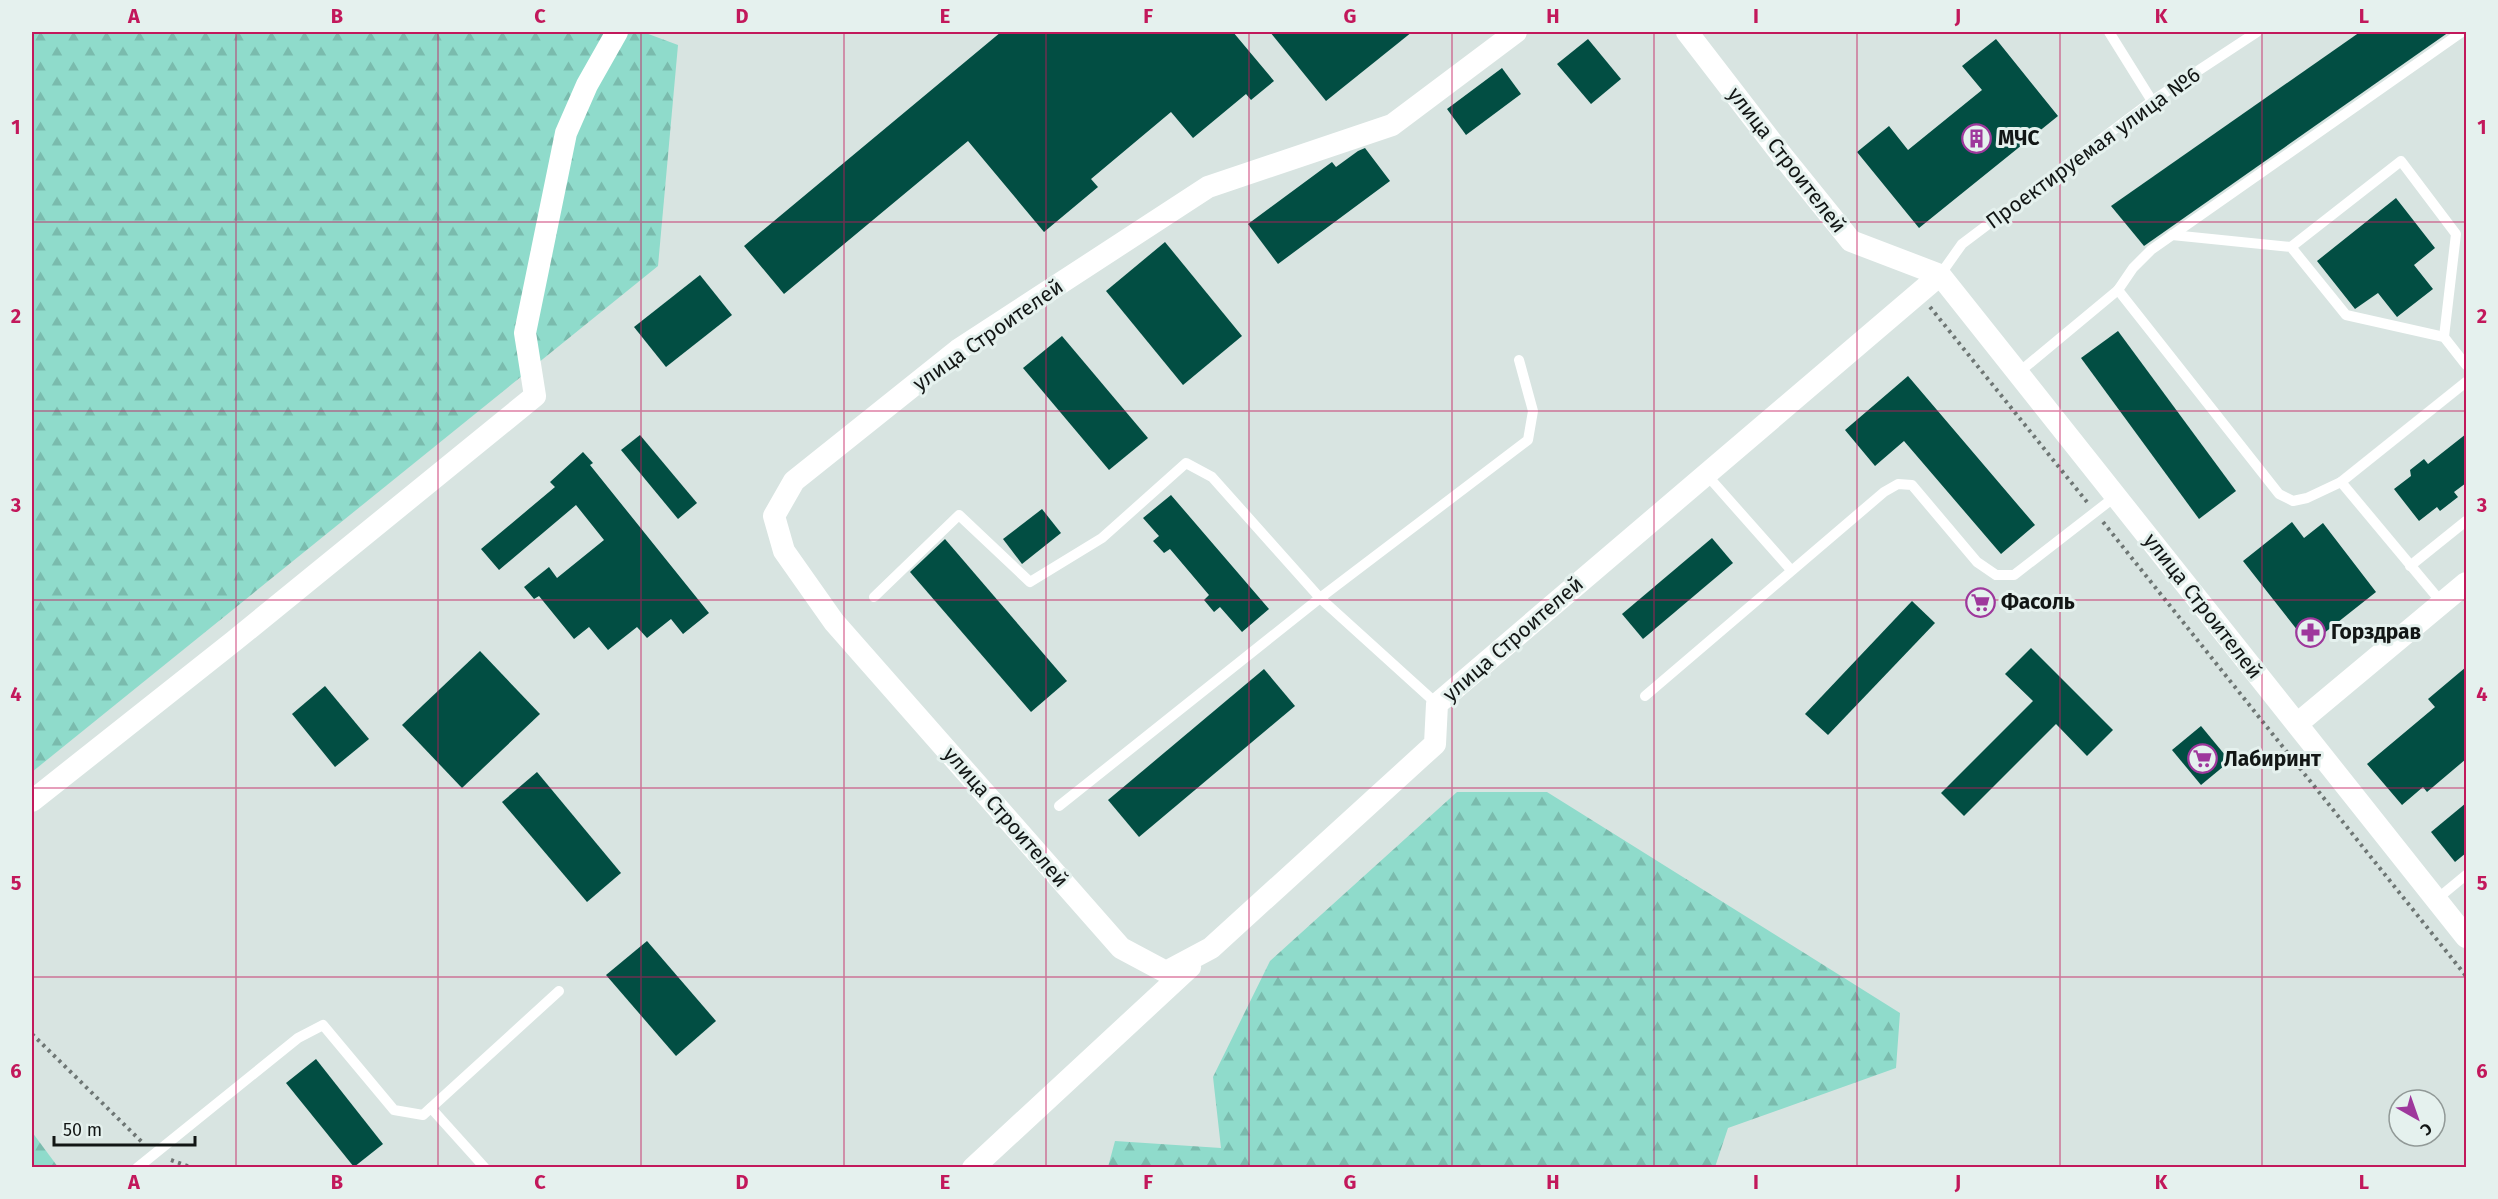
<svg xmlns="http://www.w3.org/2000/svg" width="2498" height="1199" viewBox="0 0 2498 1199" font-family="'Fira Sans',sans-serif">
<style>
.forest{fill:url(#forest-firs)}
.building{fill:#024e43}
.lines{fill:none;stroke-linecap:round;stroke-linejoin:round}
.path{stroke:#6e7674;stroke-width:4;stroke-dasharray:3 4.5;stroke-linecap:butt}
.lane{stroke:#fff;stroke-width:10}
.street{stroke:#fff;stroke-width:22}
.grid{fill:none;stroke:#c2185b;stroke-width:1.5;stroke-opacity:0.55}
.labels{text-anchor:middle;stroke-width:6;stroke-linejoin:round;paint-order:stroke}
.poi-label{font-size:21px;font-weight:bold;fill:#121615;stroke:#e5f1ee;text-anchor:start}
.street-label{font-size:21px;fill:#121615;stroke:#e5f1ee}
.neatline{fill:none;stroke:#c2185b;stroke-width:2}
.grid-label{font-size:20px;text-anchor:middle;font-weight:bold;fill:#c2185b}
</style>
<defs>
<pattern id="forest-firs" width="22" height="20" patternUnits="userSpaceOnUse" patternTransform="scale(1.5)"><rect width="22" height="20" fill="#8fdbcb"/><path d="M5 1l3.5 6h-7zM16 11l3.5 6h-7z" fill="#7abbad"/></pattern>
</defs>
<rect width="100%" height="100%" fill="#d8e4e1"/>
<g class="forest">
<path d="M32,32H643L678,45L658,266L32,772Z"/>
<path d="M1457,792H1547L1900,1013L1896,1068L1728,1128L1715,1167H1108L1115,1141L1221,1148L1213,1077L1270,961Z"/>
<path d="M32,1132L58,1167H32Z"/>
</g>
<g class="building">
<path d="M1001,32H1233L1274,81L1251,100L1246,94L1193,138L1171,112L1091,179L1098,187L1044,232L968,141L784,294L744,246Z"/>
<path d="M1270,32H1412L1326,101Z"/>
<path d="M2360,32H2449L2144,246L2111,206Z"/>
<path d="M1588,39L1621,79L1591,104L1557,64Z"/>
<path d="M1996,39L2058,116L1919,228L1857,152L1889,126L1908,150L1982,90L1962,66Z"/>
<path d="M1502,68L1521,94L1466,135L1447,109Z"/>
<path d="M1365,148L1390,181L1278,264L1248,224L1332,162L1336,167L1358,151Z"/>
<path d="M2396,198L2435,248L2414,265L2433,289L2397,317L2378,293L2355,309L2317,261Z"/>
<path d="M1165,242L1242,336L1183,385L1106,291Z"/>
<path d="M700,275L732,315L666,367L634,327Z"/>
<path d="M2118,331L2236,491L2199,519L2081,358Z"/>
<path d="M1062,336L1148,438L1109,470L1023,368Z"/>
<path d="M1908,376L2035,525L2001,554L1904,441L1875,466L1845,430Z"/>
<path d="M2466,434V483L2454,492L2458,497L2440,511L2437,507L2419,521L2394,489L2411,476L2410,470L2424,459L2428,464Z"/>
<path d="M640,435L697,503L678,519L621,450Z"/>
<path d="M583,452L593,463L590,465L709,613L683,634L671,619L647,638L637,627L608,650L589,627L574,639L539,596L534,599L524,587L549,567L557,578L604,540L576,505L499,570L481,549L555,487L550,482Z"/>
<path d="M1171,495L1269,609L1242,632L1220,607L1214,612L1204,600L1209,595L1170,549L1164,553L1153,541L1159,536L1143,518Z"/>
<path d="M1042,509L1061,533L1022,564L1003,539Z"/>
<path d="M2292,522L2304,538L2323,523L2376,592L2309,645L2243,561Z"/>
<path d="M1712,538L1733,563L1643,639L1622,614Z"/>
<path d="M945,539L1067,681L1031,712L910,572Z"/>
<path d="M1912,601L1935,623L1828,735L1805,714Z"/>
<path d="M2031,648L2113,730L2087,756L2056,724L1964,816L1941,793L2033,701L2005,674Z"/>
<path d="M480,651L540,714L462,788L402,725Z"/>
<path d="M2466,667V759L2427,792L2423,787L2402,805L2367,764L2435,707L2428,699Z"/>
<path d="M1264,669L1295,706L1139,837L1108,800Z"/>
<path d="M325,686L369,739L335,767L292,714Z"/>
<path d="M2201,726L2230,761L2201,785L2172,750Z"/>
<path d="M537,772L621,873L587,902L502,802Z"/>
<path d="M2466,803V853L2455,862L2431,832Z"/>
<path d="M647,941L716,1021L676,1056L606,975Z"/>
<path d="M316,1059L383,1144L354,1167L286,1083Z"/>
</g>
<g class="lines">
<g class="path">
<path d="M1930,307L2087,502"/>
<path d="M2103,522L2466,976"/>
<path d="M32,1034L144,1144"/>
<path d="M171,1160L193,1168"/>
</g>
<g class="lane">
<path d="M2109,32L2152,101"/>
<path d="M2172,235L2291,247L2346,315L2444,337L2466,365"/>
<path d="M2291,247L2401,161L2456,234L2444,337"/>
<path d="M1940,275L1962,244L2152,101L2257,32"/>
<path d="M2118,290L2279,494L2293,501L2307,498L2341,482"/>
<path d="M2018,373L2118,290L2133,268L2151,250L2462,32"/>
<path d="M1706,474L1791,570"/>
<path d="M2410,566L2466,521"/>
<path d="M874,597L959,515L1030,582L1102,538L1186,463L1212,477L1320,598L1437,704"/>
<path d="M2442,603L2341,482L2466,382"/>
<path d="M1645,696L1884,492L1898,484L1912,485L1977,562L1996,575H2014L2116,496"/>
<path d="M1059,806L1320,598L1528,440L1533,411L1519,360"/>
<path d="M2437,899L2466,875"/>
<path d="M431,1108L485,1168"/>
<path d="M137,1168L298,1038L323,1025L394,1110L423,1115L559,991"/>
</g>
<g class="street">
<path d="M1516,32L1392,125L1208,187L958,350L794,481L774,516L784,551L834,622L1121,948L1166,972L1211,948L1435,744L1437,704L1940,275"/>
<path d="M1687,32L1784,158L1851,241L1940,275L2466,937"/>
<path d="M2297,724L2466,583"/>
<path d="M32,801L234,641L535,396L525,333L566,133L587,85L617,32"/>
<path d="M973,1168L1190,967"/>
</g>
</g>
<path class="grid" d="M236,32V1168M438,32V1168M641,32V1168M844,32V1168M1046,32V1168M1249,32V1168M1452,32V1168M1654,32V1168M1857,32V1168M2060,32V1168M2262,32V1168M32,222H2466M32,411H2466M32,600H2466M32,788H2466M32,977H2466"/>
<defs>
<symbol id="building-ring" viewBox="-11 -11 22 22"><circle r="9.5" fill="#e5f1ee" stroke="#9e389c" stroke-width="1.5"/><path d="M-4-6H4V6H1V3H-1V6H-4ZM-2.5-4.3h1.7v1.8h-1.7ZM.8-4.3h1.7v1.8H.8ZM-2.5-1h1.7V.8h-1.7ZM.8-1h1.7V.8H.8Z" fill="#9e389c"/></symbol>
<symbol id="supermarket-ring" viewBox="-11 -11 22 22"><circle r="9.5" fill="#e5f1ee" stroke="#9e389c" stroke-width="1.5"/><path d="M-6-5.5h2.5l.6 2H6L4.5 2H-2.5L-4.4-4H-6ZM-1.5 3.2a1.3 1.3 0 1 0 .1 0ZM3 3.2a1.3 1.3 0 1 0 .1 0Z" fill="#9e389c"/></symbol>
<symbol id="pharmacy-ring" viewBox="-11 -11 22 22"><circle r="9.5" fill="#e5f1ee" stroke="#9e389c" stroke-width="1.5"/><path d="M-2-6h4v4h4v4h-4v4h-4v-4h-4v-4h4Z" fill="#9e389c"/></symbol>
</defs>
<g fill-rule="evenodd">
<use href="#building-ring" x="1960" y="122" width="33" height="33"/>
<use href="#supermarket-ring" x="1964" y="586" width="33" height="33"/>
<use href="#pharmacy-ring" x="2294" y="616" width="33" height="33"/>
<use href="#supermarket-ring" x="2186" y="742" width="33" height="33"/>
</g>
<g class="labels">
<g class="poi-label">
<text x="1998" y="145">МЧС</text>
<text x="2001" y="609">Фасоль</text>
<text x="2331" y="639">Горздрав</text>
<text x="2224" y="766">Лабиринт</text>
</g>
<g class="street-label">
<text transform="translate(2093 148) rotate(-36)" y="7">Проектируемая улица №6</text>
<text transform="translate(1787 160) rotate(52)" y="7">улица Строителей</text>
<text transform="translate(988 335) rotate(-35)" y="7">улица Строителей</text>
<text transform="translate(2203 606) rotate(52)" y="7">улица Строителей</text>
<text transform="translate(1513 639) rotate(-41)" y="7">улица Строителей</text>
<text transform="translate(1006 817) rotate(49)" y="7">улица Строителей</text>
</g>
</g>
<rect width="2498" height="1199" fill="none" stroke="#e5f1ee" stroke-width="66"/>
<g transform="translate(2417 1118) rotate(140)"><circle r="28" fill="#e5f1ee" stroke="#919997" stroke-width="1.5"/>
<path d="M0-4.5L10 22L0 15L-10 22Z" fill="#9e389c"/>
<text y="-9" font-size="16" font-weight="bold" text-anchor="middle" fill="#121615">С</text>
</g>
<path d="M54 1136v9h141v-9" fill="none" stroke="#121615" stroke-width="3"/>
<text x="63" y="1136" font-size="18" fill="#121615" stroke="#e5f1ee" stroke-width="4.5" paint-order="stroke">50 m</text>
<rect x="33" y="33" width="2432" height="1133" class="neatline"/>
<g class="grid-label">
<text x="134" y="23">A</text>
<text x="337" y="23">B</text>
<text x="540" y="23">C</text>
<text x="742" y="23">D</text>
<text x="945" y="23">E</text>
<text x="1148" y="23">F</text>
<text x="1350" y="23">G</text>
<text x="1553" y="23">H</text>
<text x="1756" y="23">I</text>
<text x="1958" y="23">J</text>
<text x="2161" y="23">K</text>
<text x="2364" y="23">L</text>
<text x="16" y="134">1</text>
<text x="2482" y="134">1</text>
<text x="16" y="323">2</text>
<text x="2482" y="323">2</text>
<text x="16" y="512">3</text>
<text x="2482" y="512">3</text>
<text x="16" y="701">4</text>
<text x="2482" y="701">4</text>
<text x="16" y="890">5</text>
<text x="2482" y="890">5</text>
<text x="16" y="1078">6</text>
<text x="2482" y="1078">6</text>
<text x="134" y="1189">A</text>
<text x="337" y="1189">B</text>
<text x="540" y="1189">C</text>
<text x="742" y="1189">D</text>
<text x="945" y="1189">E</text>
<text x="1148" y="1189">F</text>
<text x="1350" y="1189">G</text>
<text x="1553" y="1189">H</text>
<text x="1756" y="1189">I</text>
<text x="1958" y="1189">J</text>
<text x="2161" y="1189">K</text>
<text x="2364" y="1189">L</text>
</g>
</svg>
